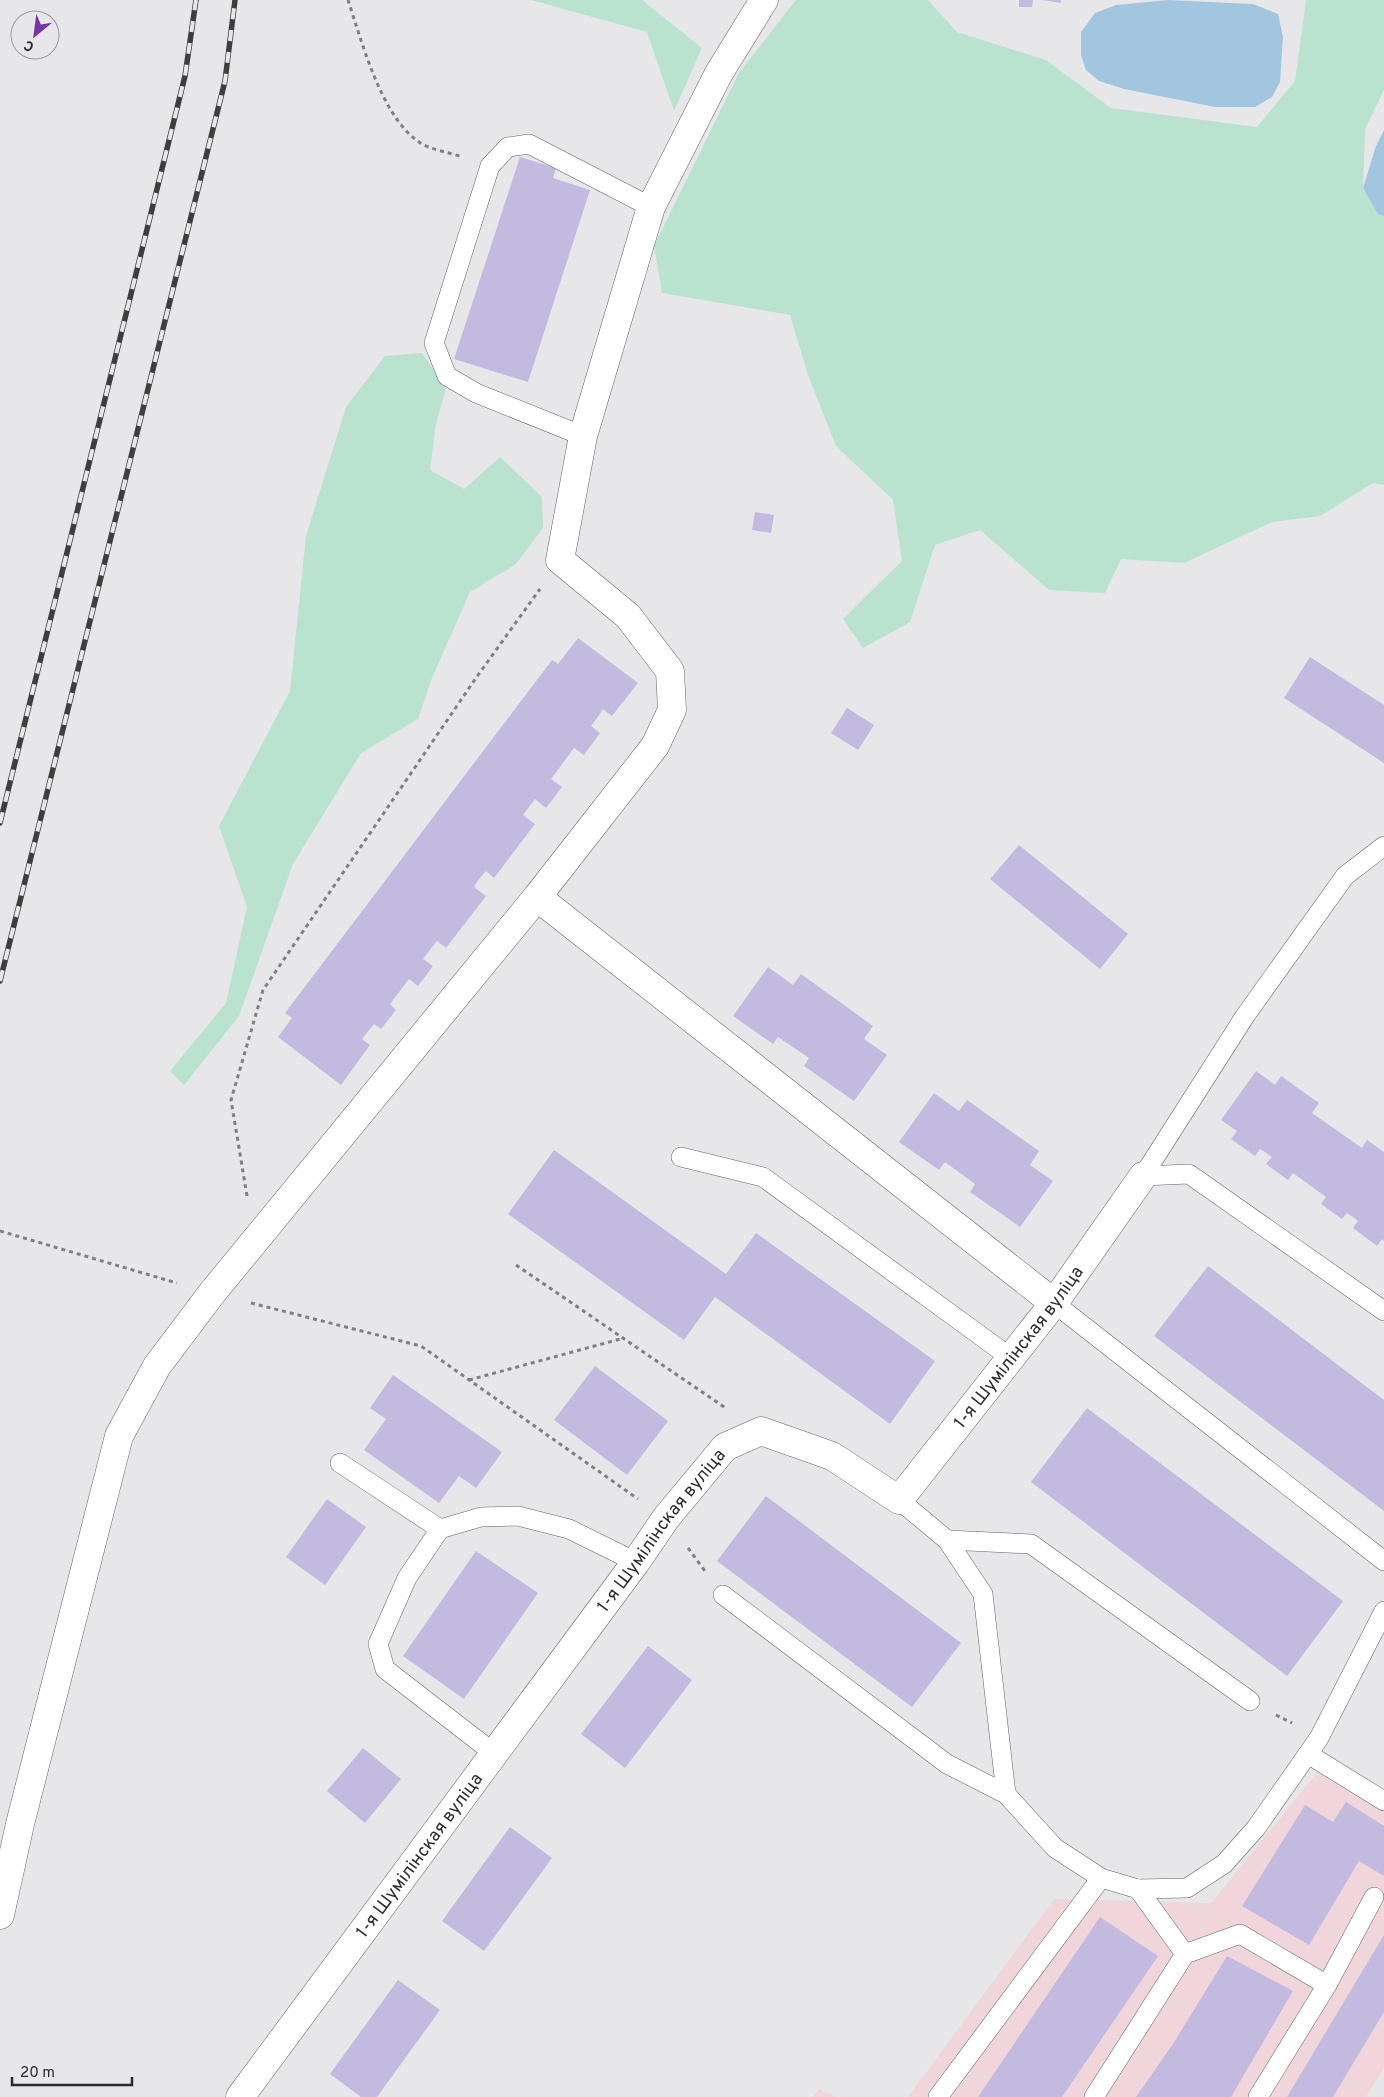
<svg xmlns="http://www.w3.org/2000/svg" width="1384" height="2097" viewBox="0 0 1384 2097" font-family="Overpass,sans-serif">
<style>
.industrial{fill:#f0d6db}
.green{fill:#b9e3cf}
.water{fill:#a3c6e0}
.building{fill:#c3badf}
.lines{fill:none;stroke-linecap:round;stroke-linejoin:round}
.service-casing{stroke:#626365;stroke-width:20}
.minor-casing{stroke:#626365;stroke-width:29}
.path{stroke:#808082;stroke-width:3;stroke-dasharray:4 4;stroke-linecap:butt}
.service{stroke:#fff;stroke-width:19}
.minor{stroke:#fff;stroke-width:28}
.rail-casing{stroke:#3e3e3f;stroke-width:5.5}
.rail{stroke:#e7e7ea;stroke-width:4;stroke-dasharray:11;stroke-linecap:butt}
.labels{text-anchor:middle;stroke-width:4;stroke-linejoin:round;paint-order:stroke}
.street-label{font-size:18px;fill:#2a2a2b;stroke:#e7e7ea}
</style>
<rect width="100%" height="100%" fill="#e7e7ea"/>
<g class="industrial">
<path d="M1320,1769L1384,1810V2068L1366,2097H908L1054,1899L1211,1903Z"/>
<path d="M819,2089L837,2097H813Z"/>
</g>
<g class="green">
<path d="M531,0H642L702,48L674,111L647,32Z"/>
<path d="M796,0H928L957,32L1046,60L1111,108L1257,127L1295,81L1306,0H1384V90L1365,129L1363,190L1384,206V485L1373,483L1320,516L1272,522L1184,563L1121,559L1105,593L1049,590L980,530L935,545L910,622L863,648L843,619L902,561L893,500L836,446L808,375L790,315L662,293L654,246L739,73Z"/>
<path d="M422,353L446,388L436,424L430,470L464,489L500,457L542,497L543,528L516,564L470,592L432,678L418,719L361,753L293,864L239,1016L184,1085L170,1071L226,1003L247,907L219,826L290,691L306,536L346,407L385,356Z"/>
</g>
<g class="water">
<path d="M1168,0L1253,4L1278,14L1283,37L1280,82L1272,97L1255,107H1215L1124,89L1099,81L1086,70L1081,55V32L1095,13L1116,5Z"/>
<path d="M1384,130V216L1378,214L1363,188L1376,146Z"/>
</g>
<g class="building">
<path d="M1019,0H1033L1032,7H1019Z"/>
<path d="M1042,0H1061V3Z"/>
<path d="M520,157L556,168L553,178L590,190L528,382L454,359Z"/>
<path d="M755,512L774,515L771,533L752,530Z"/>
<path d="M578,638L638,683L612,716L603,709L597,718L591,726L600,733L584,755L574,748L551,779L562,787L546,808L535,799L523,815L535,824L494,878L486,871L479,879L474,887L486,896L446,948L437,941L423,959L433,966L418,986L409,979L390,1004L396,1010L381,1029L374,1024L362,1039L370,1045L341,1085L278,1037L292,1018L285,1013L552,660L558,664Z"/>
<path d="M1310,657L1384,705V763L1284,698Z"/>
<path d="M847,708L874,725L858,750L831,733Z"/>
<path d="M1019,845L1128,934L1100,969L990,879Z"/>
<path d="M768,967L793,985L801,974L873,1026L864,1039L887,1055L854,1101L804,1066L809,1058L778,1037L773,1044L733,1016Z"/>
<path d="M1256,1071L1275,1085L1281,1076L1319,1103L1312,1113L1362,1148L1367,1140L1384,1152V1241L1382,1239L1377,1246L1353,1228L1358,1221L1353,1217L1347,1213L1342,1219L1321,1204L1326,1197L1293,1173L1288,1180L1266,1164L1272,1157L1265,1152L1260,1149L1255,1156L1231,1139L1237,1131L1221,1120Z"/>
<path d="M934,1093L959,1111L967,1100L1039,1151L1030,1165L1053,1181L1020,1227L970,1192L975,1184L945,1162L939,1170L899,1142Z"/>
<path d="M554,1150L726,1274L756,1233L935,1361L890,1424L715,1297L684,1340L508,1214Z"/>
<path d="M1208,1266L1384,1400V1511L1154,1336Z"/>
<path d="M595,1366L668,1421L627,1475L554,1420Z"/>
<path d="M393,1375L502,1452L476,1488L459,1476L439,1503L364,1450L386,1419L370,1408Z"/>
<path d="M1087,1408L1343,1601L1287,1676L1031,1482Z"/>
<path d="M766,1496L961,1643L912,1707L717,1561Z"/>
<path d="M327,1499L366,1527L325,1585L286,1557Z"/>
<path d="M476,1551L538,1593L464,1699L403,1656Z"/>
<path d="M648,1646L692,1680L625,1768L581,1734Z"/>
<path d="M363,1748L401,1779L365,1823L327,1791Z"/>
<path d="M1346,1802L1384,1826V1876L1359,1861L1309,1945L1242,1906L1305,1805L1333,1822Z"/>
<path d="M510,1827L552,1858L484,1951L442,1921Z"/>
<path d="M1100,1917L1158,1956L1062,2097H978Z"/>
<path d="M1384,1935V2012L1333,2097H1287Z"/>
<path d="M1227,1956L1293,1991L1231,2097H1136L1173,2044Z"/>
<path d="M398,1980L440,2010L377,2097H361L330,2074Z"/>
</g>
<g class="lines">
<defs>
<g id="service">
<path d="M583,436L476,393L447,376L434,343L490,166L508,147L529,144L651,207"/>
<path d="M681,1157L763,1177L1011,1358"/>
<path d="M1143,1176L1245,1016L1345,876L1384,846"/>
<path d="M1143,1176L1189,1174L1384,1311"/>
<path d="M1054,1303L1384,1561"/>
<path d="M340,1463L440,1529"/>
<path d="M899,1500L947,1540L983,1594L1006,1794L1055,1848L1101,1878L1138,1889L1187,1888L1224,1864L1256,1828L1319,1738L1384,1611"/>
<path d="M947,1540L1031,1544L1250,1701"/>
<path d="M723,1595L947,1764L1006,1794"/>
<path d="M495,1754L385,1669L378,1644L407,1578L440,1529L481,1517L518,1516L569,1529L636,1562"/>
<path d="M1308,1754L1384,1801"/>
<path d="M1185,1954L1240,1934L1327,1985"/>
<path d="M938,2097L1101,1878"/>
<path d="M1094,2097L1185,1954L1138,1889"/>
<path d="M1258,2097L1327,1985L1374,1897"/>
</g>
<g id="minor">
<path d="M537,897L1054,1303"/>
<path d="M0,1915L20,1824L119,1436L157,1366L212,1293L537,897L655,746L672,710L670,671L628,616L560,560L583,436L651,207L719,73L764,0"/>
<path id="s1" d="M240,2097L636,1562L666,1518L725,1447L761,1431L832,1456L899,1500L1054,1303L1143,1176"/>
</g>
</defs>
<use href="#service" class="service-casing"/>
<use href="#minor" class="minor-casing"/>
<g class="path">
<path d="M348,0C362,42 381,116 419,142C430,150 449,152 462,157"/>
<path d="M247,1196L231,1100L263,990L478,675L540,589"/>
<path d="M0,1231L177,1283"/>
<path d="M516,1265L727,1409"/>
<path d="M251,1303L421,1346L638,1499"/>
<path d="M469,1380L624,1338"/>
<path d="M688,1548L705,1571"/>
<path d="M1276,1715L1292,1723"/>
</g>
<use href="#service" class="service"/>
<use href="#minor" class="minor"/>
<defs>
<g id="rail">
<path d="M0,823L185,76L196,0"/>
<path d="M0,981L225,81L235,0"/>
</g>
</defs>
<use href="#rail" class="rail-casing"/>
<use href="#rail" class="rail"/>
</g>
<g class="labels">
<g class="street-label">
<text dy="6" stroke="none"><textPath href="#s1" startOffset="1200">1-я Шумілінская вуліца</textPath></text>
<text dy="6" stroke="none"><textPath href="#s1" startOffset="706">1-я Шумілінская вуліца</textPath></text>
<text dy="6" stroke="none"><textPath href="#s1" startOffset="301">1-я Шумілінская вуліца</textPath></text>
</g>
</g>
<g transform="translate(35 35) rotate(209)"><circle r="24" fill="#e7e7ea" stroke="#9b9b9e"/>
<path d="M0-4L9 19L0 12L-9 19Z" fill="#7733a7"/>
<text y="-8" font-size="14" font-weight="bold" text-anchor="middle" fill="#2a2a2b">С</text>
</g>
<path d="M12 2077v8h120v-8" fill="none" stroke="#2a2a2b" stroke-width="2.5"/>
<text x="20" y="2077" font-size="15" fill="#2a2a2b" stroke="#e7e7ea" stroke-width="4" paint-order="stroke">20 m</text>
</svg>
